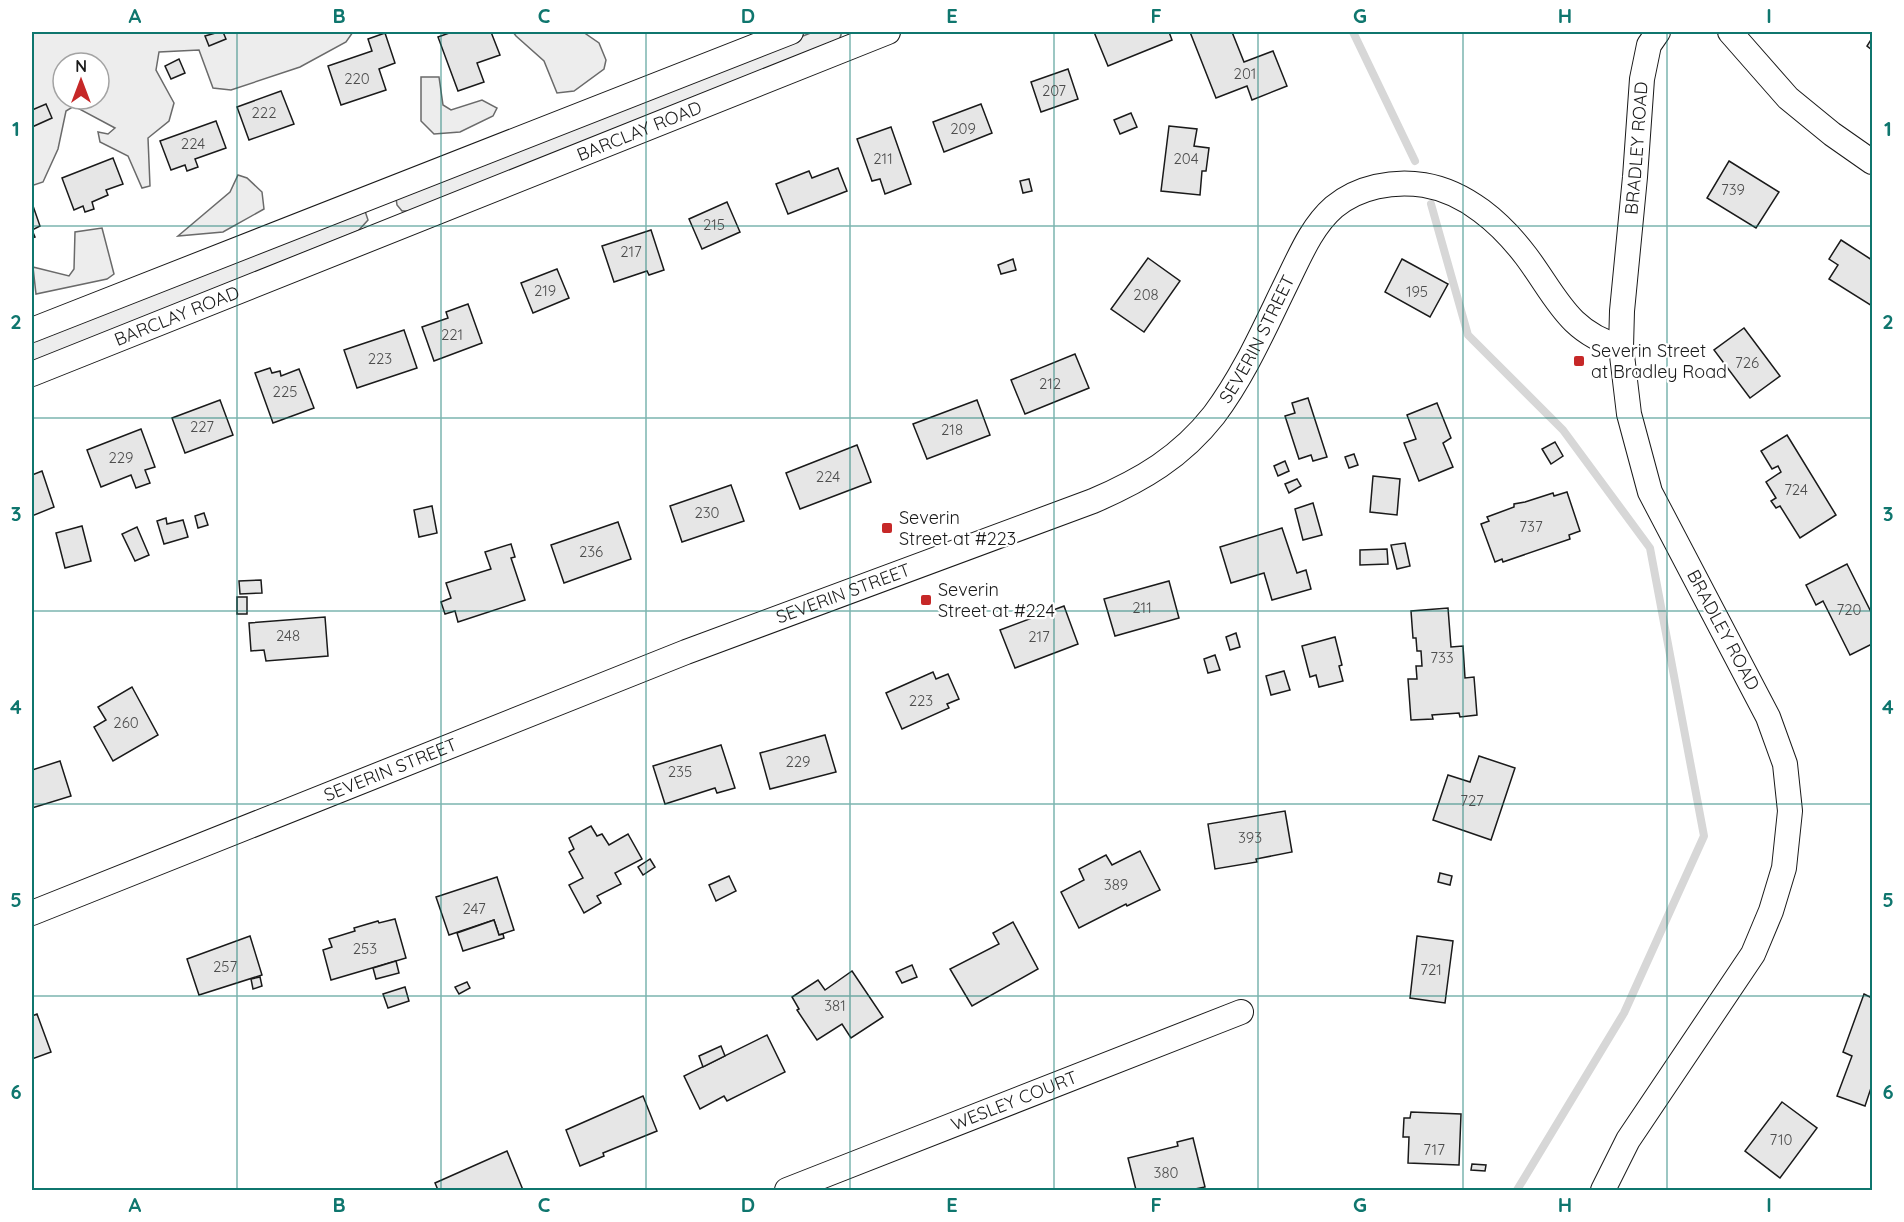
<svg xmlns="http://www.w3.org/2000/svg" width="1904" height="1222" viewBox="0 0 1904 1222" font-family="Quicksand,sans-serif">
<style>
.built{fill:#ededed;stroke:#6a6a6a;stroke-width:1.5;fill-rule:evenodd}
.lines{fill:none;stroke-linecap:round;stroke-linejoin:round}
.stream{stroke:#d7d7d7;stroke-width:8}
.building{fill:#e6e6e6;stroke:#1a1a1a;stroke-width:1.5}
.street-casing{stroke:#1a1a1a;stroke-width:26}
.street{stroke:#fff;stroke-width:24}
.grid{fill:none;stroke:#0f766e;stroke-width:1.5;stroke-opacity:0.55}
.poi-dot{fill:#c62828;stroke:#fff;stroke-width:2}
.labels{text-anchor:middle;stroke-width:4.5;stroke-linejoin:round;paint-order:stroke}
.number-label{font-size:15px;fill:#4d4d4d}
.street-label{font-size:18px;fill:#1a1a1a;stroke:#fff}
.poi-label{font-size:18px;fill:#1a1a1a;stroke:#fff;text-anchor:start}
.neatline{fill:none;stroke:#0f766e;stroke-width:2}
.grid-label{font-size:20px;text-anchor:middle;font-weight:bold;fill:#0f766e}
</style>
<rect width="100%" height="100%" fill="#fff"/>
<g class="built">
<path d="M32,32H353L346,42L300,67L231,90L213,88L199,50L159,52L156,70L174,103L169,121L148,138L150,186L142,188L128,156L100,142L98,132L108,134L115,128L74,106L66,111L58,149L43,182L34,185L32,183ZM63,63H99V99H63Z"/>
<path d="M513,32H583L599,43L606,60L604,69L574,91L557,93L544,61L516,36Z"/>
<path d="M813,32H841V35L839,40L409,211H402L397,205L396,198Z"/>
<path d="M421,77H439L443,105L451,110L482,100L497,108L493,116L460,132L434,134L421,121Z"/>
<path d="M238,175L247,178L262,192L264,209L223,232L178,236L230,192Z"/>
<path d="M365,211L368,220L358,231L32,362V338Z"/>
<path d="M102,228L114,274L107,279L36,294L33,267L69,276L74,269L75,232Z"/>
</g>
<g class="lines">
<g class="stream">
<path d="M1353,32L1415,161"/>
<path d="M1431,204L1468,335L1563,430L1650,548L1704,836L1624,1013L1517,1190"/>
</g>
</g>
<g class="building">
<path d="M219,32H223L226,39L209,46L205,36Z"/>
<path d="M452,32H491L500,55L477,63L484,82L458,91L438,37Z"/>
<path d="M1094,32H1169L1172,40L1108,66Z"/>
<path d="M1190,32H1232L1244,62L1273,51L1287,86L1252,100L1247,86L1216,98Z"/>
<path d="M385,33L395,63L379,69L386,90L341,105L328,66L372,51L368,39Z"/>
<path d="M1872,38V50L1867,46Z"/>
<path d="M179,59L185,73L171,79L165,66Z"/>
<path d="M1068,69L1078,99L1041,112L1031,82Z"/>
<path d="M281,91L294,124L249,140L237,107Z"/>
<path d="M46,104L52,118L32,127V110Z"/>
<path d="M981,104L992,133L944,152L933,122Z"/>
<path d="M1131,113L1137,127L1120,134L1114,120Z"/>
<path d="M216,121L226,148L195,159L198,167L187,171L185,165L171,170L160,141Z"/>
<path d="M1169,126L1197,129L1194,146L1209,148L1206,171H1202L1200,195L1161,191Z"/>
<path d="M891,127L911,184L885,194L880,179L872,181L857,139Z"/>
<path d="M113,158L123,184L106,190L108,195L92,202L94,209L85,212L83,206L74,210L62,178Z"/>
<path d="M1729,161L1779,192L1756,228L1707,198Z"/>
<path d="M838,168L847,191L788,214L776,184L809,171L812,178Z"/>
<path d="M1029,179L1032,191L1023,193L1020,181Z"/>
<path d="M727,202L740,232L702,249L689,219Z"/>
<path d="M32,203L40,226L32,230L35,237L32,238Z"/>
<path d="M651,230L664,270L649,275L647,271L614,282L602,246Z"/>
<path d="M1841,240L1872,260V306L1829,279L1838,265L1829,259Z"/>
<path d="M1148,258L1180,281L1144,332L1111,309Z"/>
<path d="M1013,259L1016,270L1001,274L998,265Z"/>
<path d="M1402,259L1448,284L1430,317L1385,292Z"/>
<path d="M557,269L569,298L533,313L521,283Z"/>
<path d="M468,304L482,343L434,361L422,327L448,318L446,312Z"/>
<path d="M1744,328L1780,376L1750,398L1714,350Z"/>
<path d="M404,330L417,368L357,388L344,350Z"/>
<path d="M1075,354L1089,388L1025,414L1011,380Z"/>
<path d="M270,368L272,373L280,371L281,376L299,369L314,408L273,423L255,373Z"/>
<path d="M1308,398L1327,457L1313,461L1311,455L1299,459L1285,416L1295,413L1292,403Z"/>
<path d="M220,400L233,435L185,453L172,418Z"/>
<path d="M977,400L990,435L927,459L913,424Z"/>
<path d="M1437,403L1451,438L1443,443L1453,467L1419,481L1404,443L1416,439L1407,415Z"/>
<path d="M141,429L155,467L145,470L150,483L136,488L131,475L101,487L87,450Z"/>
<path d="M1787,435L1836,515L1800,538L1780,506L1776,508L1771,501L1776,498L1766,482L1781,472L1778,466L1772,469L1761,451Z"/>
<path d="M1555,442L1563,456L1551,464L1542,449Z"/>
<path d="M857,445L871,482L800,509L786,473Z"/>
<path d="M1354,454L1358,465L1349,468L1345,457Z"/>
<path d="M1285,461L1289,471L1278,476L1274,466Z"/>
<path d="M42,471L54,507L32,516V475Z"/>
<path d="M1373,476L1400,479L1397,515L1370,512Z"/>
<path d="M1297,479L1301,486L1289,493L1285,484Z"/>
<path d="M731,485L744,521L682,542L670,506Z"/>
<path d="M1567,492L1580,531L1569,535L1570,539L1503,562L1502,559L1495,562L1481,524L1489,521L1487,517L1514,507V504L1525,502L1553,493L1554,496Z"/>
<path d="M1313,503L1322,535L1303,540L1295,509Z"/>
<path d="M432,506L437,533L419,537L414,510Z"/>
<path d="M204,513L208,525L198,528L195,516Z"/>
<path d="M166,518L167,524L183,520L188,537L164,544L157,521Z"/>
<path d="M618,522L631,559L564,583L551,545Z"/>
<path d="M82,526L91,561L65,568L56,533Z"/>
<path d="M137,527L149,555L135,561L122,534Z"/>
<path d="M1282,528L1297,573L1306,570L1311,589L1272,600L1264,573L1231,583L1220,547Z"/>
<path d="M1405,543L1410,566L1397,569L1391,545Z"/>
<path d="M511,544L515,557L511,558L525,600L458,622L455,611L445,614L441,602L451,598L446,583L491,569L485,552Z"/>
<path d="M1387,549L1388,564L1360,565V550Z"/>
<path d="M1847,564L1872,614V644L1850,655L1823,601L1816,605L1806,585Z"/>
<path d="M261,580L262,593L240,594L239,581Z"/>
<path d="M1169,581L1179,618L1115,636L1104,599Z"/>
<rect x="237" y="597" width="10" height="17"/>
<path d="M1064,606L1078,644L1015,668L1000,630Z"/>
<path d="M1448,608L1451,647L1463,646L1465,678L1474,677L1477,715L1460,717L1459,713L1432,715L1433,719L1411,720L1408,679H1417L1416,666H1422L1421,651H1417L1416,638H1413L1411,611Z"/>
<path d="M325,617L328,656L266,661L264,650L251,651L249,623Z"/>
<path d="M1236,633L1240,647L1230,650L1226,637Z"/>
<path d="M1335,637L1342,665L1339,666L1343,681L1319,687L1316,675L1310,677L1302,646Z"/>
<path d="M1215,655L1220,670L1208,673L1204,659Z"/>
<path d="M1284,671L1290,690L1271,695L1266,676Z"/>
<path d="M933,672L936,679L948,674L959,699L947,704L949,708L902,729L886,693Z"/>
<path d="M132,687L158,735L113,761L94,727L106,720L98,707Z"/>
<path d="M825,735L836,772L770,789L760,753Z"/>
<path d="M721,745L735,788L717,793L715,788L665,804L653,766Z"/>
<path d="M1479,756L1515,768L1491,840L1433,820L1448,775L1470,782Z"/>
<path d="M60,761L71,796L32,808V770Z"/>
<path d="M1285,811L1292,852L1256,859L1257,862L1215,869L1208,824Z"/>
<path d="M591,826L597,836L602,834L609,845L628,834L642,859L615,873L621,884L597,896L601,903L584,913L569,885L583,878L569,852L574,849L569,838Z"/>
<path d="M1140,851L1160,890L1127,906L1126,904L1079,928L1061,892L1084,880L1079,869L1106,855L1112,865Z"/>
<path d="M650,859L655,867L643,875L638,867Z"/>
<path d="M1440,873L1452,876L1450,885L1438,882Z"/>
<path d="M729,876L736,891L716,901L709,885Z"/>
<path d="M497,877L514,930L499,935L494,920L449,935L436,897Z"/>
<path d="M395,919L406,958L331,980L323,950L332,947L329,939L355,931L354,928L378,921L379,923Z"/>
<path d="M494,920L499,935L503,934L504,938L463,951L457,933Z"/>
<path d="M1013,922L1038,969L972,1006L950,969L999,944L993,933Z"/>
<path d="M250,936L262,975L199,995L187,959Z"/>
<path d="M1417,936L1453,941L1445,1003L1410,998Z"/>
<path d="M396,961L399,973L376,979L373,968Z"/>
<path d="M912,965L917,977L902,983L896,972Z"/>
<path d="M852,971L883,1017L851,1038L842,1024L817,1040L797,1010L799,1009L792,997L818,980L825,990Z"/>
<path d="M260,977L262,986L253,989L251,979Z"/>
<path d="M467,982L470,988L459,994L455,987Z"/>
<path d="M405,987L409,1001L388,1008L383,994Z"/>
<path d="M1864,994L1872,998V1085L1865,1106L1837,1096L1852,1056L1843,1052Z"/>
<path d="M37,1014L51,1052L32,1059V1016Z"/>
<path d="M767,1035L785,1072L727,1101L724,1096L700,1109L684,1076Z"/>
<path d="M721,1046L725,1056L703,1067L699,1056Z"/>
<path d="M643,1096L657,1131L603,1153L604,1156L580,1166L566,1130Z"/>
<path d="M1782,1102L1817,1128L1780,1178L1745,1151Z"/>
<path d="M1411,1112L1461,1114L1459,1165L1408,1163L1409,1137H1403L1404,1118H1410Z"/>
<path d="M1193,1138L1205,1187L1190,1190H1136L1128,1158L1178,1146L1177,1142Z"/>
<path d="M507,1151L523,1190H438L435,1183Z"/>
<path d="M1472,1164L1486,1165L1485,1171L1471,1170Z"/>
</g>
<g class="lines">
<defs>
<g id="street">
<path d="M1730,32L1788,98L1832,134L1872,162"/>
<path d="M32,330L791,32"/>
<path id="s1" d="M32,374L888,32"/>
<path id="s2" d="M32,913L686,652L1093,501C1142,480 1181,457 1214,415C1244,375 1264,329 1286,284C1299,258 1311,227 1334,207C1358,187 1393,180 1424,185C1466,192 1501,223 1526,256C1556,296 1568,333 1621,347"/>
<path id="s3" d="M787,1190L1241,1012"/>
<path id="s4" d="M1603,1190L1628,1140L1753,954L1771,911L1784,868L1790,811L1785,764L1768,717L1650,492L1629,414L1621,347L1622,311L1635,177L1642,79L1649,45L1658,32"/>
</g>
</defs>
<use href="#street" class="street-casing"/>
<use href="#street" class="street"/>
</g>
<path class="grid" d="M237,32V1190M441,32V1190M646,32V1190M850,32V1190M1054,32V1190M1258,32V1190M1463,32V1190M1667,32V1190M32,226H1872M32,418H1872M32,611H1872M32,804H1872M32,996H1872"/>
<g class="poi-dot">
<rect x="1573" y="355" width="12" height="12" rx="3"/>
<rect x="881" y="522" width="12" height="12" rx="3"/>
<rect x="920" y="594" width="12" height="12" rx="3"/>
</g>
<g class="labels">
<g class="number-label">
<text x="1245" y="79">201</text>
<text x="357" y="84">220</text>
<text x="1054" y="96">207</text>
<text x="264" y="118">222</text>
<text x="963" y="134">209</text>
<text x="193" y="149">224</text>
<text x="883" y="164">211</text>
<text x="1186" y="164">204</text>
<text x="1733" y="195">739</text>
<text x="714" y="230">215</text>
<text x="631" y="257">217</text>
<text x="545" y="296">219</text>
<text x="1417" y="297">195</text>
<text x="1146" y="300">208</text>
<text x="452" y="340">221</text>
<text x="380" y="364">223</text>
<text x="1747" y="368">726</text>
<text x="1050" y="389">212</text>
<text x="285" y="397">225</text>
<text x="202" y="432">227</text>
<text x="952" y="435">218</text>
<text x="121" y="463">229</text>
<text x="828" y="482">224</text>
<text x="1796" y="495">724</text>
<text x="707" y="518">230</text>
<text x="1531" y="532">737</text>
<text x="591" y="557">236</text>
<text x="1142" y="613">211</text>
<text x="1849" y="615">720</text>
<text x="288" y="641">248</text>
<text x="1039" y="642">217</text>
<text x="1442" y="663">733</text>
<text x="921" y="706">223</text>
<text x="126" y="728">260</text>
<text x="798" y="767">229</text>
<text x="680" y="777">235</text>
<text x="1472" y="806">727</text>
<text x="1250" y="843">393</text>
<text x="1116" y="890">389</text>
<text x="474" y="914">247</text>
<text x="365" y="954">253</text>
<text x="225" y="972">257</text>
<text x="1431" y="975">721</text>
<text x="835" y="1011">381</text>
<text x="1781" y="1145">710</text>
<text x="1434" y="1155">717</text>
<text x="1166" y="1178">380</text>
</g>
<g class="street-label">
<text dy="6" stroke="none"><textPath href="#s1" startOffset="654">BARCLAY ROAD</textPath></text>
<text dy="6" stroke="none"><textPath href="#s4" startOffset="1128">BRADLEY ROAD</textPath></text>
<text dy="6" stroke="none"><textPath href="#s1" startOffset="156">BARCLAY ROAD</textPath></text>
<text dy="6" stroke="none"><textPath href="#s2" startOffset="1376">SEVERIN STREET</textPath></text>
<text dy="6" stroke="none"><textPath href="#s2" startOffset="872">SEVERIN STREET</textPath></text>
<text transform="translate(1723 630) rotate(62)" y="6">BRADLEY ROAD</text>
<text dy="6" stroke="none"><textPath href="#s2" startOffset="386">SEVERIN STREET</textPath></text>
<text dy="6" stroke="none"><textPath href="#s3" startOffset="244">WESLEY COURT</textPath></text>
</g>
<g class="poi-label">
<text x="1591" y="357">Severin Street<tspan x="1591" dy="21">at Bradley Road</tspan></text>
<text x="899" y="524">Severin<tspan x="899" dy="21">Street at #223</tspan></text>
<text x="938" y="596">Severin<tspan x="938" dy="21">Street at #224</tspan></text>
</g>
</g>
<rect width="1904" height="1222" fill="none" stroke="#ffffff" stroke-width="66"/>
<g transform="translate(81 81)"><circle r="28" fill="#ffffff" stroke="#a3a3a3" stroke-width="1.5"/>
<path d="M0-4.5L10 22L0 15L-10 22Z" fill="#c62828"/>
<text y="-9" font-size="16" font-weight="bold" text-anchor="middle" fill="#1a1a1a">N</text>
</g>
<rect x="33" y="33" width="1838" height="1156" class="neatline"/>
<g class="grid-label">
<text x="135" y="23">A</text>
<text x="339" y="23">B</text>
<text x="544" y="23">C</text>
<text x="748" y="23">D</text>
<text x="952" y="23">E</text>
<text x="1156" y="23">F</text>
<text x="1360" y="23">G</text>
<text x="1565" y="23">H</text>
<text x="1769" y="23">I</text>
<text x="16" y="136">1</text>
<text x="1888" y="136">1</text>
<text x="16" y="329">2</text>
<text x="1888" y="329">2</text>
<text x="16" y="521">3</text>
<text x="1888" y="521">3</text>
<text x="16" y="714">4</text>
<text x="1888" y="714">4</text>
<text x="16" y="907">5</text>
<text x="1888" y="907">5</text>
<text x="16" y="1099">6</text>
<text x="1888" y="1099">6</text>
<text x="135" y="1212">A</text>
<text x="339" y="1212">B</text>
<text x="544" y="1212">C</text>
<text x="748" y="1212">D</text>
<text x="952" y="1212">E</text>
<text x="1156" y="1212">F</text>
<text x="1360" y="1212">G</text>
<text x="1565" y="1212">H</text>
<text x="1769" y="1212">I</text>
</g>
</svg>
